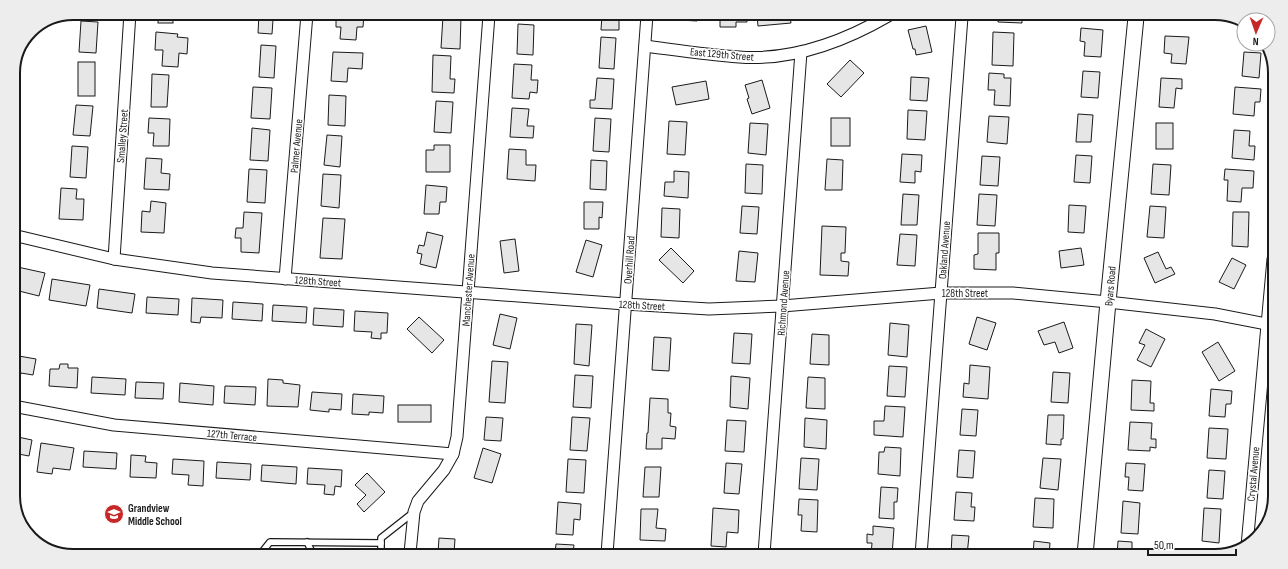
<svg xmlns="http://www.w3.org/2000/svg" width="1288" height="569" viewBox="0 0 1288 569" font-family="'Sofia Sans Condensed',sans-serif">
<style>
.building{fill:#e6e6e6;stroke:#1a1a1a}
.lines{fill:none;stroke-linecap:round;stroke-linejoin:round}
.lane-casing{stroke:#1a1a1a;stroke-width:8}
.street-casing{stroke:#1a1a1a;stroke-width:13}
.secondary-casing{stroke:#1a1a1a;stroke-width:17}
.lane{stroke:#fff;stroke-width:5.5}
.street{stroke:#fff;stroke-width:11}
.secondary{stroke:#fff;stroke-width:15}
.labels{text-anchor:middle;stroke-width:3;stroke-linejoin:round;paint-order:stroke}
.street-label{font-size:11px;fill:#1a1a1a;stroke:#fff}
.poi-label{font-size:11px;font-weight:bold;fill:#1a1a1a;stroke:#fff;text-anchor:start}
.rim{fill:none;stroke:#1a1a1a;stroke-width:2}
</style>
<rect width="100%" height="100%" fill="#fff"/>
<g class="building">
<rect x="158" y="13" width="15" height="10"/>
<path d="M259,14H278L277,20H273L272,34L258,33Z"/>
<path d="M336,14H364L363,27H357L356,40L340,39L341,27H336Z"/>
<path d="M602,15H619V30H601Z"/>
<path d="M679,15H697V21L679,20Z"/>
<path d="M443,16L461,17L460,49L441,48Z"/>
<path d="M720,16H747V22H736V27H720Z"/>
<path d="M757,16H790L791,23L758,26Z"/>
<path d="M998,17H1022V23L998,22Z"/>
<path d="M81,21L98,22L96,53L79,52Z"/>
<path d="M518,24L534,25L533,55L517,54Z"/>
<path d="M926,26L932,52L916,55L915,49H913L908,30Z"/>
<path d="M1081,28L1103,30L1101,57L1084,56L1085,42L1080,41Z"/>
<path d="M156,32L178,34L177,37L188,38L187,54L179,53L178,67L162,66L163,50H155Z"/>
<path d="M993,32L1014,33L1013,66L992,65Z"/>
<path d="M1165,36L1189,37L1186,64L1171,63L1172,54L1164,53Z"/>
<path d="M601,37L616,38L614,69L599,68Z"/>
<path d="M261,45L276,46L274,78L259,77Z"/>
<path d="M333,52L363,53L362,69L348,68L347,82L331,81Z"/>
<path d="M1244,52L1261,53L1259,78L1242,76Z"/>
<path d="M433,55L451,56L450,79H455L454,93L432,92Z"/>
<path d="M850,60L864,73L841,97L827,84Z"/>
<rect x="78" y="62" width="17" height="34"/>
<path d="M514,64L532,65L531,80H538L537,93L530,92L529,99L512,98Z"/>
<path d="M1083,71L1100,72L1098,98L1081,97Z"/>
<path d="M989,73L1004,74V78H1011L1010,106L994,105L995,90H988Z"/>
<path d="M152,74L169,75L167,107H151Z"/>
<path d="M911,77L929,78L927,101L910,100Z"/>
<path d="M597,78L614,79L612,109L590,108V100H595Z"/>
<path d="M1161,78L1182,79V89L1176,88L1174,108L1159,107Z"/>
<path d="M762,80L770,108L752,114L747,99L749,98L745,85Z"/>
<path d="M706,81L709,99L676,105L672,87Z"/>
<path d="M253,87L272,88L270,119L251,118Z"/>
<path d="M1235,87L1261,89L1260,102H1255L1254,116L1233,114Z"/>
<path d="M329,95L346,96L345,126L328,125Z"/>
<path d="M436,101L453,102L451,133L434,132Z"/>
<path d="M76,105L93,106L90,136L73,135Z"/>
<path d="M512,108L529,109L527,126H534L533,138L510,137Z"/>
<path d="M908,110L927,111L925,140L907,139Z"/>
<path d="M1078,114L1093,115L1091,142H1076Z"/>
<path d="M989,116L1009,117L1007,144L987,142Z"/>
<path d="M149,118L170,119L169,146H153L154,133H148Z"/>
<path d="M595,118L611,119L609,152L593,151Z"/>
<rect x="831" y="118" width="19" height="28"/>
<path d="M669,121L687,122L685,155L667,154Z"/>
<path d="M750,123L768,124L766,155L748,153Z"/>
<rect x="1156" y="123" width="17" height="26"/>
<path d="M252,128L270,130L268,161L250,160Z"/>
<path d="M1234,130L1250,131L1249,146H1255L1254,160L1232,158Z"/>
<path d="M327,135L342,136L340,167L324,165Z"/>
<path d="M434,145H450V172H426V150H434Z"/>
<path d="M72,146L88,147L86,178L70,177Z"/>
<path d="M509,149L526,150V165H536L535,181L507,179Z"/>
<path d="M902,154L922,155L921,172L915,171V183L900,182Z"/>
<path d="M1076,155L1092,156L1090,183L1074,182Z"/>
<path d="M982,156L1000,157L998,186L980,185Z"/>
<path d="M146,158L162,159L161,173L170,174L169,190L144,189Z"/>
<path d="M827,159L843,160L842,190H825Z"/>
<path d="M591,160L607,161L606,190L590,189Z"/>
<path d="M746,164L763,165L762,194L745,193Z"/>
<path d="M1153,164L1171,165L1169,195L1151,194Z"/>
<path d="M249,169L267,170L265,203L247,202Z"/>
<path d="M1225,169L1254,171L1253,188H1242L1241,202L1227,201L1228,180H1224Z"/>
<path d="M674,171L689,172L688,198L664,196L665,182H674Z"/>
<path d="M323,174L341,175L339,208L321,206Z"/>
<path d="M426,185L447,187L446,202H440L439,214H424Z"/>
<path d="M61,188L77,189L76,199H84L83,220L59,219Z"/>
<path d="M903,194L919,195L917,225H901Z"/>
<path d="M979,194L997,195L995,226L977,225Z"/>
<path d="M151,201L166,203L164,233L141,232L142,211L150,212Z"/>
<path d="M584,202H603L602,218L599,217V229H584Z"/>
<path d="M1069,205L1086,206L1084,233L1068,232Z"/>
<path d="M742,206L759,207L757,234L740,233Z"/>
<path d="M1150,206L1166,207L1164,238L1147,237Z"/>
<path d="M662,208L680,209L679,238L661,237Z"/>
<path d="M244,212L262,213L259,253L241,252V238H235L236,228H243Z"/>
<path d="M1233,212H1249L1248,247L1232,246Z"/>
<path d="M323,218L345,219L342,259L320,258Z"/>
<path d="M822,226L846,227L845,253H841V261L849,262L848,276L820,275Z"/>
<path d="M427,232L443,236L436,268L420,264L422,254L417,253L419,245L424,246Z"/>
<path d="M978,233H999V253H996V270L974,269V255L978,254Z"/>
<path d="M900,234L917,235L915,266L897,265Z"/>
<path d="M515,239L519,271L504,273L500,241Z"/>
<path d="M586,240L602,245L593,277L576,272Z"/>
<path d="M671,248L694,271L683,283L659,260Z"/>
<path d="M1081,248L1084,265L1061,268L1059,251Z"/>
<path d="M739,251L758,253L755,282L736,281Z"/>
<path d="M1158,252L1166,269L1171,267L1175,274L1155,283L1144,258Z"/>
<path d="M1232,258L1246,265L1234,289L1219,282Z"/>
<path d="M13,266L45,273L39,296L15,290V288L13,287Z"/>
<path d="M52,279L90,285L86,306L49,300Z"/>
<path d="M99,289L135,294L132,313L97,308Z"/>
<path d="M147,297L179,299L178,315L146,313Z"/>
<path d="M192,298L223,300L222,318L201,317L200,323L191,322Z"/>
<path d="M233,302L263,304L262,321L232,319Z"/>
<path d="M273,305L307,307L306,323L272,321Z"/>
<path d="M314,308L344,310L343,327L313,325Z"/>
<path d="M355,311L388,313L387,333H381V339L371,338L372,332L354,331Z"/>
<path d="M500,314L517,318L510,349L493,345Z"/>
<path d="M419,317L444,340L432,353L407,329Z"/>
<path d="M977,317L996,323L987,350L969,344Z"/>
<path d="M1064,322L1073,348L1059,353L1055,342L1044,345L1038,331Z"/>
<path d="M890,323L909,325L907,357L888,355Z"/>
<path d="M576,324L592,325L589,366L574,364Z"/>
<path d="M1146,329L1165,339L1151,367L1137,360L1145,345L1139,343Z"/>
<path d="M734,333L752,334L750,364L732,363Z"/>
<path d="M812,334L829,335V365L810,364Z"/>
<path d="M654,337L671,338L669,371L652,370Z"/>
<path d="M1218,342L1235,371L1219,381L1202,352Z"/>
<path d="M13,355L36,359L33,375L21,373L20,377L13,376Z"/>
<path d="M492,361L508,362L505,403L489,402Z"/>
<path d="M60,364H68V368H78L77,388L49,386L50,369H59Z"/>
<path d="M970,365L990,367L988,399L963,397L964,383L969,384Z"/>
<path d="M889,366L907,367L905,397L887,396Z"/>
<path d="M1053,372L1070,373L1068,403L1051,402Z"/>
<path d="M575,375L593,376L591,408L573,407Z"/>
<path d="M731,376L750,378L748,409L730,407Z"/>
<path d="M92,377L126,379L125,395L91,393Z"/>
<path d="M808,377L825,378V409L806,408Z"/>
<path d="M268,379L283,380V383L300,385L298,407L267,406Z"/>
<path d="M1132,380L1151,381L1150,403H1154V411L1131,410Z"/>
<path d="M136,382L164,383L163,399L135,398Z"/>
<path d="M180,383L214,386L213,405L179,402Z"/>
<path d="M225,386L256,387L255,405L224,403Z"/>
<path d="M1211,389L1232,391L1231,404H1226L1225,417L1209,416Z"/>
<path d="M312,392L342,394L341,410L329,409V412L310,410Z"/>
<path d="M353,394L384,396L383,413L369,412V415L352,414Z"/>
<path d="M650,398L668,399V413H671L670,426L676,427L675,439L662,438V449H646L647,433H648Z"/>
<rect x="398" y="405" width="33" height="17"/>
<path d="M885,406L905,407L903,437L874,435V421H884Z"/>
<path d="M962,409L978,410L976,436L960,435Z"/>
<path d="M1048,415H1064L1063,439H1061V445L1046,444Z"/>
<path d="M486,417L503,418L501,441L484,440Z"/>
<path d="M572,417L590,418L587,451L570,450Z"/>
<path d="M805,418L827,420L826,449L804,447Z"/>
<path d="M727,420L746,421L744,452L725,451Z"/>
<path d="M1130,422L1152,423L1151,439H1156V448L1150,447V451L1128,450Z"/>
<path d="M1209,428L1228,429L1226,459L1207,458Z"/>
<path d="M13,436L32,440L29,456L13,453Z"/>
<path d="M41,443L74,448L70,470L53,468L52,474L37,472Z"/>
<path d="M885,447L901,448L900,476L878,474L879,452H884Z"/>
<path d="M483,448L501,454L492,483L474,478Z"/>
<path d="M959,450L975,451L973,478L957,477Z"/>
<path d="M84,451L117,453L116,469L83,467Z"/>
<path d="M131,455L146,456L145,462L157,463L156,478L130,477Z"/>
<path d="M801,458L819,459L817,490L799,489Z"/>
<path d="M1043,458L1061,459L1058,490L1040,488Z"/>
<path d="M173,459L204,461L203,486L188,485L189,475L172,474Z"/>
<path d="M568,459L586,460L584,493L566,492Z"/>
<path d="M217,462L251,464L250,480L216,478Z"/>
<path d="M726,463L742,464L739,494L724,493Z"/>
<path d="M1126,463L1145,464L1143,491L1128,490L1129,477H1125Z"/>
<path d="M262,465L297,467L296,484L261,481Z"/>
<path d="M645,467H661L659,497H643Z"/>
<path d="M308,468L342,470L341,487L335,486L334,495L324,494L325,485L307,484Z"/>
<path d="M1209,470L1225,471L1223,499L1207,498Z"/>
<path d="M367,473L385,492L364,512L357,504L366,495L355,485Z"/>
<path d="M881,487L898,488L897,502H894V519L879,518Z"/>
<path d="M956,492L972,493L971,507H975L974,521L954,520Z"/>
<path d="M1035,498L1054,499L1053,528L1033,527Z"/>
<path d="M799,499L818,500L817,532L801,531L802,515H798Z"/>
<path d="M1123,501L1140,503L1138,534L1121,533Z"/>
<path d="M558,502L581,504L580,520L574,519L573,535L556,534Z"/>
<path d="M713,508L739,510L738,533L727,532L726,547L711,546Z"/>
<path d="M1204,508L1221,509L1219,543L1202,541Z"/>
<path d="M641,509H658L656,528L666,529L665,541L640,540Z"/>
<path d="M873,526L894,528L892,555H871L872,543H867V534L873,535Z"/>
<path d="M952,535L969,536L967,555H951Z"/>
<path d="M439,538L455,539L454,553H438Z"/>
<path d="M1034,541L1050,543L1049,555H1033Z"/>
<path d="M1118,541L1132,542V556H1117Z"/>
<path d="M556,544L574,545L573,553H555Z"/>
</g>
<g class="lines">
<defs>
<g id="lane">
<path d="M307,542L312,552"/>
<path d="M262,552L270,542L381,543"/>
<path d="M381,553V538L414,512"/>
</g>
<g id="street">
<path d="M645,46C676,50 708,55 739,57C792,61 843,42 888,16"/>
<path d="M13,235L114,259L212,273L625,304L709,309L782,306L941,293H1013L1108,302L1215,314L1272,325"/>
<path d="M114,259L130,13"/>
<path d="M285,279L307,14"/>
<path d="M13,406L114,425L453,454"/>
<path d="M1247,546L1273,259"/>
<path d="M410,553L414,512L418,501L444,470L453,454L457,437L489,15"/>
<path d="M607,554L647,15"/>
<path d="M764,554L801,52"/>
<path d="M921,555L962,17"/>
</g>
<path id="secondary" d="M1085,555L1108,302L1136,17"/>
</defs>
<use href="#lane" class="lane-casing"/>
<use href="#street" class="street-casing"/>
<use href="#secondary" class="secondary-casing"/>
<use href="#lane" class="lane"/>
<use href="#street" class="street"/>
<use href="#secondary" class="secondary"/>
</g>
<defs>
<symbol id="school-disc" viewBox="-11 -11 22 22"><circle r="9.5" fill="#c62828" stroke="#fff"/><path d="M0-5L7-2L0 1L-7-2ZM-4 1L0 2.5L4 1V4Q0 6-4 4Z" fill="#fff"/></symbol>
</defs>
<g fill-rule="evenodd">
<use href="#school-disc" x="103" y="503" width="22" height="22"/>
</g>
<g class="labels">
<g class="street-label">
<text transform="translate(722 54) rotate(5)" y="4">East 129th Street</text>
<text transform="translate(122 136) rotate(-86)" y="4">Smalley Street</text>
<text transform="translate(296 146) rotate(-85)" y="4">Palmer Avenue</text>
<text transform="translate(944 250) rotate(-86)" y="4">Oakland Avenue</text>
<text transform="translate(629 260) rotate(-86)" y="4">Overhill Road</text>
<text transform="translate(318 281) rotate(4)" y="4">128th Street</text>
<text transform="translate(1110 286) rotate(-85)" y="4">Byars Road</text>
<text transform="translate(468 290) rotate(-86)" y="4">Manchester Avenue</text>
<text x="965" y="297">128th Street</text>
<text transform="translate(783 303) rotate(-86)" y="4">Richmond Avenue</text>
<text transform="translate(642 305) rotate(3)" y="4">128th Street</text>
<text transform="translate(232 435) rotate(5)" y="4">127th Terrace</text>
<text transform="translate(1253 474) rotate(-85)" y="4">Crystal Avenue</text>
</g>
<g class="poi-label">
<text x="128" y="512">Grandview<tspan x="128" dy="13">Middle School</tspan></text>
</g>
</g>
<path d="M0 0H1288V569H0ZM73 20H1215A53 53 0 0 1 1268 73V496A53 53 0 0 1 1215 549H73A53 53 0 0 1 20 496V73A53 53 0 0 1 73 20Z" fill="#ededed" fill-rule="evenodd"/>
<path class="rim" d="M73 20H1215A53 53 0 0 1 1268 73V496A53 53 0 0 1 1215 549H73A53 53 0 0 1 20 496V73A53 53 0 0 1 73 20Z"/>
<g transform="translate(1256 32) rotate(182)"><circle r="19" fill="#ffffff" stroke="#a3a3a3"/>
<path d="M0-3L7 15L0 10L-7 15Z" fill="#c62828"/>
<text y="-6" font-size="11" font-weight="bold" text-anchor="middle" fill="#1a1a1a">N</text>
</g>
<path d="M1148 549v6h88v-6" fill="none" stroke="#1a1a1a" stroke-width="2"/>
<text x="1154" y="549" font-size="12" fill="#1a1a1a" stroke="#ffffff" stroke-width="3" paint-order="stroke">50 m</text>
</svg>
